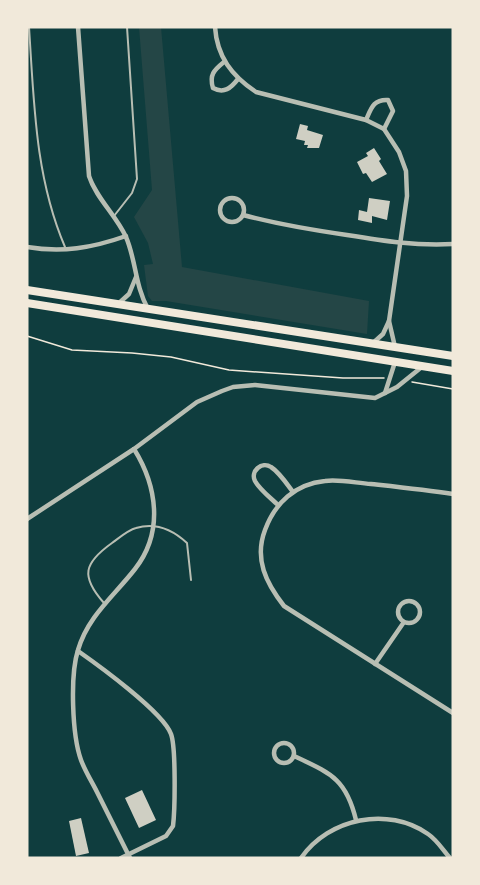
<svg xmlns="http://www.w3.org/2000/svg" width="480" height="885" viewBox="0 0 480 885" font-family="'Archivo Narrow',sans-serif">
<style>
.green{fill:#244646}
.building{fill:#cfcfc3}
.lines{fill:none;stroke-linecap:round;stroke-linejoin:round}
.path{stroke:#f1e9da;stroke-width:1.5}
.service{stroke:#b8beb3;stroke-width:2}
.minor{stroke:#b8beb3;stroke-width:4.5}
.primary{stroke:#f1e9da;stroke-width:8}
</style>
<rect width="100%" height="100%" fill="#0f3d3e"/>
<path class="green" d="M139,27H161L182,267L369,301L367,334L166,301H152L148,296L144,265L153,264L148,243L134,217L152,190Z"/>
<g class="building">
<path d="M300,124L308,126L307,130L323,135L319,148H307L308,145H304L305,141L296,139Z"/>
<path d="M374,148L381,159L379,161L387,174L372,182L366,173L363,174L357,162L368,156L366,153Z"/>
<path d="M369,198L390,201L387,220L372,216V223L358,220L359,210L367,212Z"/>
<path d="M142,790L156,820L139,828L125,798Z"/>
<path d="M81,818L89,853L76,856L69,821Z"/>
</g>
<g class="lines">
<g class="path">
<path d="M27,336L72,350L132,353L171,357L229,370L343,378H384"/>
<path d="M412,382L453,389"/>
</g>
<g class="service">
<path d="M29,27C34,102 35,177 65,247"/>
<path d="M114,216L132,193L137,179L127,27"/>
<path d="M104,603C80,576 84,563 112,543C119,538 128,530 136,528C156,522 173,530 187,543L191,580"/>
</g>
<g class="minor">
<path d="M78,27L89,176C96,198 116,215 126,237C136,260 135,286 148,309"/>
<path d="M215,27C217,57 232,76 256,92L366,120L384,129L399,152L406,171L407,196L389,321L395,347"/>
<path d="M224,62C214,70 209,75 213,88C224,94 231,88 238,79"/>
<path d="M366,120C371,109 373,99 388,100L393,111L384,129"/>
<circle cx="232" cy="210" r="12"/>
<path d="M243,215C277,224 312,230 347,235C384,241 415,246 453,244"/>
<path d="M27,247C62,253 92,248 126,236"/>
<path d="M118,304L129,294L136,277"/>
<path d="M373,343L383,334L389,321"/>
<path d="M385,393L395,362"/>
<path d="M453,494C426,490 398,487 371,484C356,483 339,479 325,481C295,484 275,503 265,530C254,559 266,583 284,606L453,713"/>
<path d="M278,505C271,498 260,490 255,481C250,471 262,461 271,467C279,472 287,484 293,492"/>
<path d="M27,519L134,449L197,402L222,391L233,387L255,385L375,398L397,387L423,366"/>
<circle cx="409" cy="612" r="11"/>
<path d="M78,651C98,665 163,712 171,734C176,747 175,810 173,826L166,836L121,858"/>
<path d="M375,664L404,622"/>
<circle cx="284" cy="753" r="10"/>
<path d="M294,756C330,773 346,778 356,820"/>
<path d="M130,858C119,836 108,814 97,792C92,782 85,771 81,760C72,735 70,675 78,650C88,616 114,596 135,569C164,532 157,486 134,449"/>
<path d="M301,858C329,818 388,806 428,834C437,840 443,850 450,858"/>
</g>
<g class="primary">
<path d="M27,290L453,356"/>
<path d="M27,303L453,371"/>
</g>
</g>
<rect width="480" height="885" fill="none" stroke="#f1e9da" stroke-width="57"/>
</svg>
